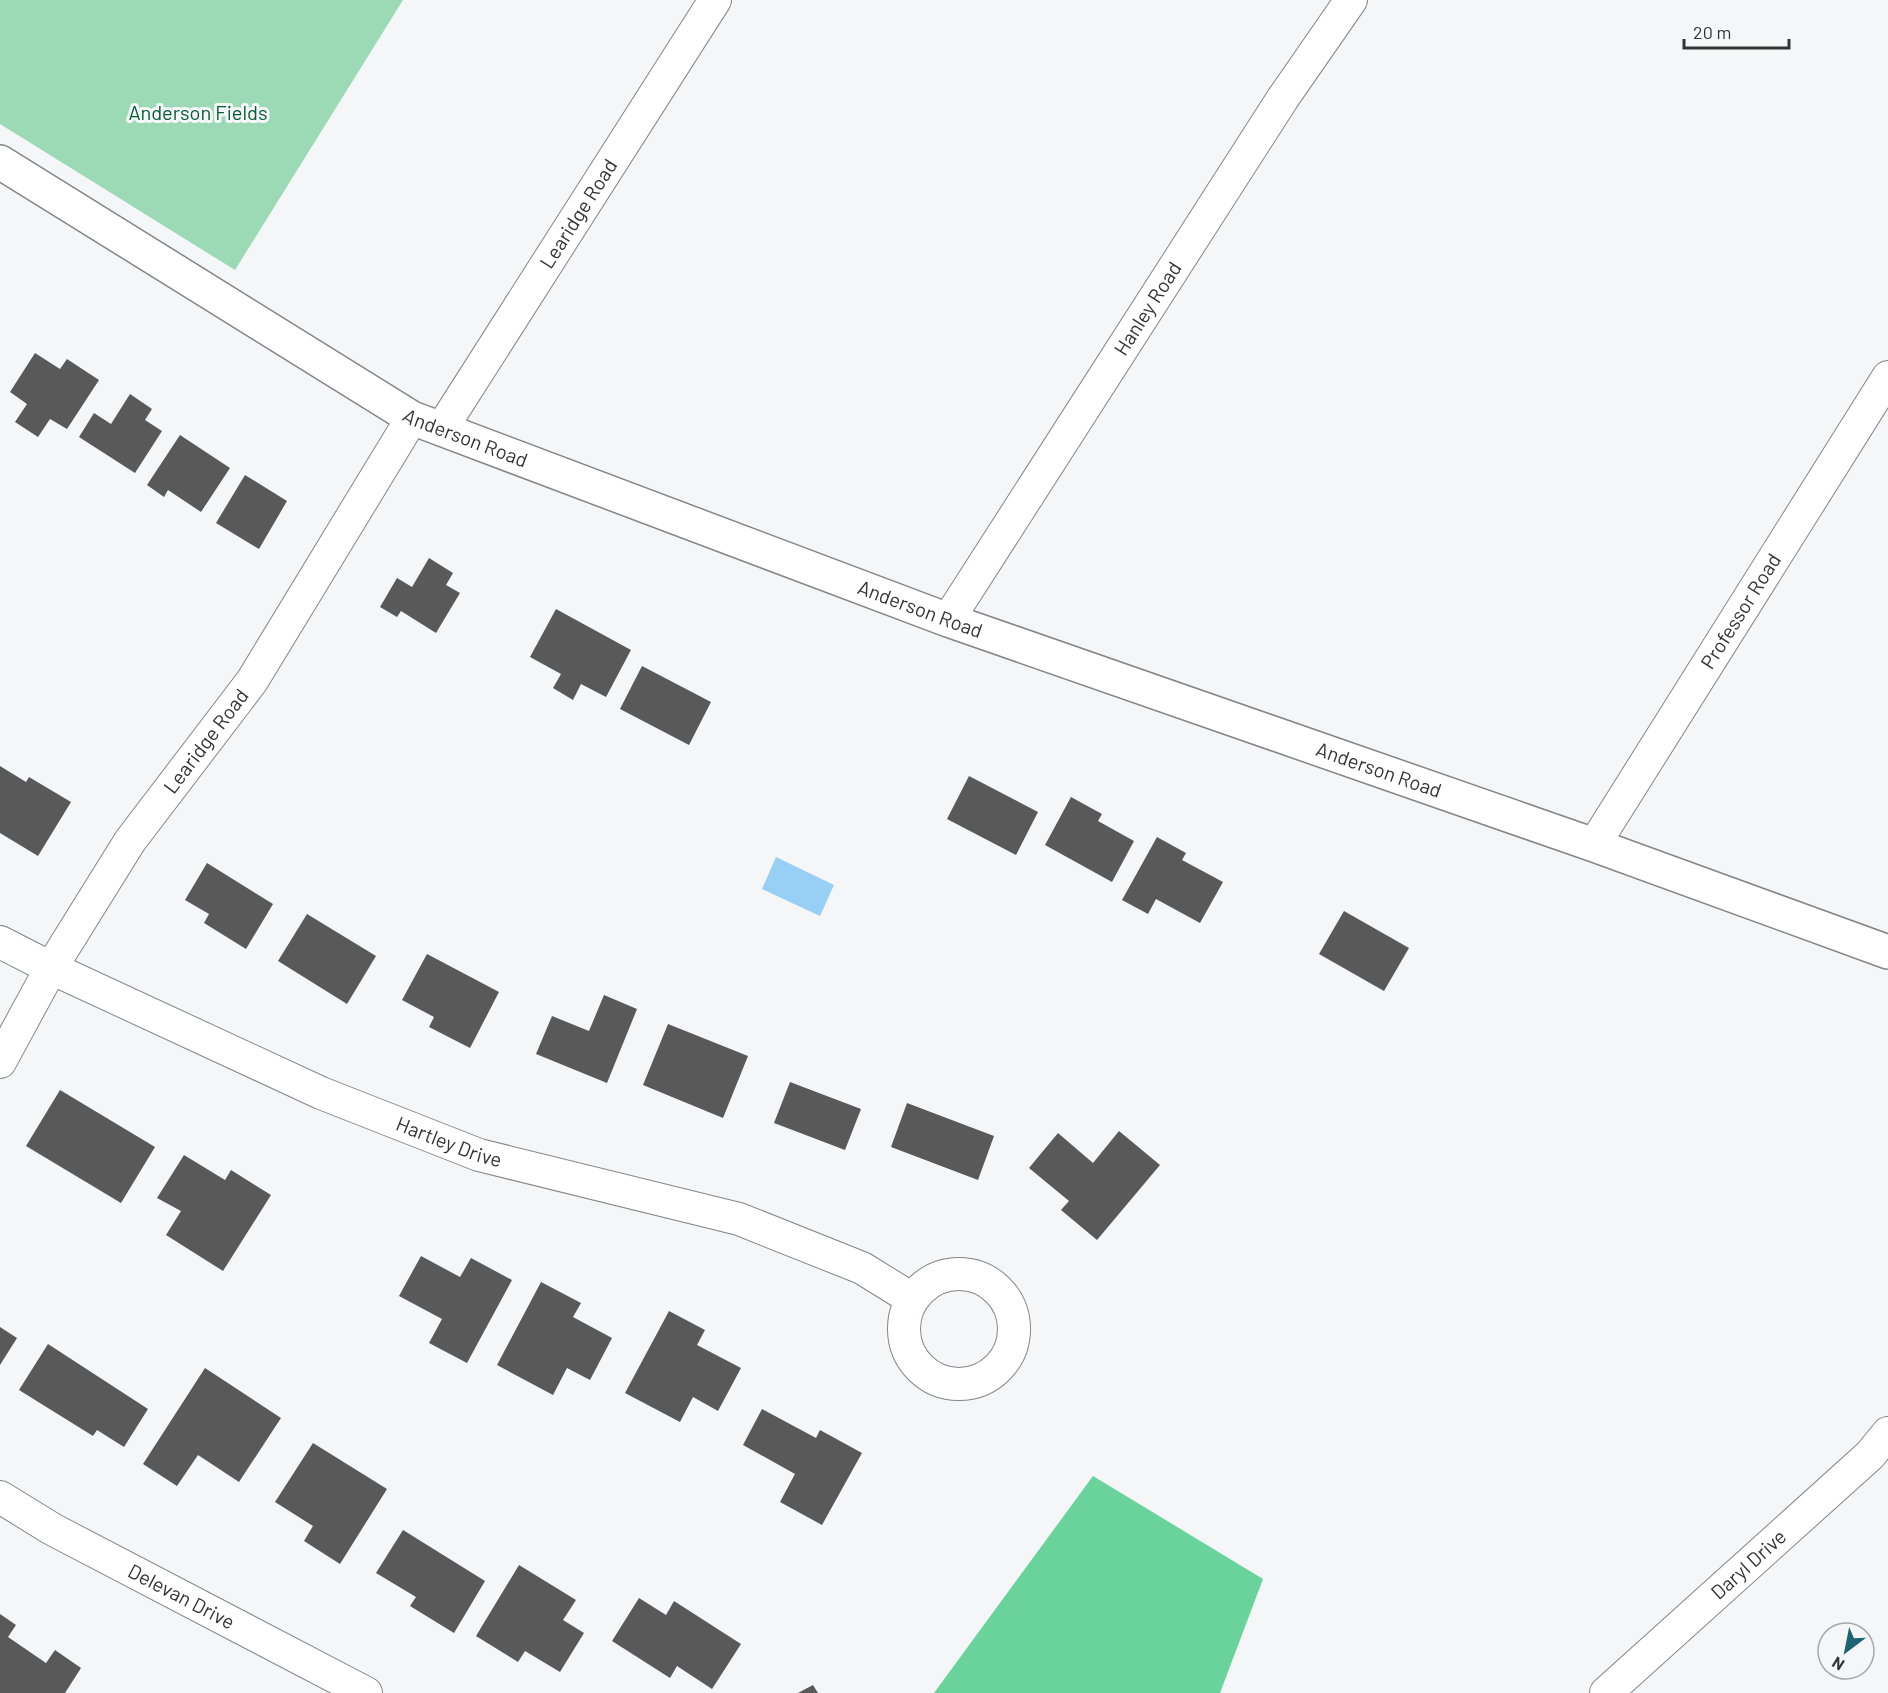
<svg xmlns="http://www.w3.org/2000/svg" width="1888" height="1693" viewBox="0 0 1888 1693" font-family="Barlow,sans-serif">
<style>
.green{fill:#9cdab6}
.forest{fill:#69d39b}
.water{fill:#98cff4}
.building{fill:#59595a}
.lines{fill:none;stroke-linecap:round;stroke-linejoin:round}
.minor-casing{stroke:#858586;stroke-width:34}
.tertiary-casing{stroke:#858586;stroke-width:36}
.minor{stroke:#fff;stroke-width:32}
.tertiary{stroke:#fff;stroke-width:33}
.labels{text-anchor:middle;stroke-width:6;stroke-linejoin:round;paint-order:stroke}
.park-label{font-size:20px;fill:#055c39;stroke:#f5f6f7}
.street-label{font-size:20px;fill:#343435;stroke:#f5f6f7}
</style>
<rect width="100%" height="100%" fill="#f5f6f7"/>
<path class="green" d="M0,0H403L235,270L0,124Z"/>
<path class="forest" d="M1093,1476L1263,1579L1220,1693H934Z"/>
<path class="water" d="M776,857L834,885L820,916L762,889Z"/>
<g class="building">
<path d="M35,353L60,369L67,359L99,380L67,429L50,419L38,437L15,422L27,404L10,392Z"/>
<path d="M130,394L152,409L145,420L162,431L135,473L79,437L94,413L111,424Z"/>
<path d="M180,435L230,468L201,512L168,490L164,497L147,485Z"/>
<path d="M245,475L287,501L259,549L216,523Z"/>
<path d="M429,558L453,573L446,585L460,593L436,633L401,611L397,617L380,607L397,578L412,587Z"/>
<path d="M556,609L631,650L606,697L581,684L573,700L553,688L561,674L530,657Z"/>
<path d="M642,666L711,702L689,745L620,709Z"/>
<path d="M0,766L26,782L29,777L71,802L38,856L0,833Z"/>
<path d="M969,776L1038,812L1016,855L947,819Z"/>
<path d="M1071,797L1102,814L1098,821L1134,841L1112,882L1045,845Z"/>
<path d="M1157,837L1186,853L1182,860L1223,882L1200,923L1156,899L1148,914L1122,900Z"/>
<path d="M207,863L273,904L246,949L204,923L209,914L185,900Z"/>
<path d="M1344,911L1409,948L1384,991L1319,954Z"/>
<path d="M307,914L376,956L347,1004L278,961Z"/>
<path d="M427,954L499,992L470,1048L429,1027L434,1017L402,1000Z"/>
<path d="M604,995L637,1009L607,1083L536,1054L552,1016L589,1031Z"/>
<path d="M668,1024L748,1056L723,1118L643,1085Z"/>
<path d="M790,1082L861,1109L845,1150L774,1123Z"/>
<path d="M60,1090L155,1147L121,1203L26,1146Z"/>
<path d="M907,1103L994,1136L978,1180L891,1147Z"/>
<path d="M1119,1131L1160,1165L1097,1240L1061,1210L1069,1201L1029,1168L1058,1133L1093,1163Z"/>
<path d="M184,1155L225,1180L231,1170L271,1195L223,1271L166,1235L181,1211L157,1198Z"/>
<path d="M421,1256L460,1277L471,1258L512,1280L467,1363L429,1343L442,1319L399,1296Z"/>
<path d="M541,1282L581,1303L573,1317L612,1338L590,1380L567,1368L553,1395L497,1365Z"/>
<path d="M669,1311L705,1330L697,1345L741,1368L718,1411L693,1397L680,1422L625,1393Z"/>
<path d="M0,1327L17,1338L0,1365Z"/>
<path d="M48,1344L148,1409L124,1447L97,1430L93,1436L19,1390Z"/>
<path d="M205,1368L281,1418L239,1482L198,1455L177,1486L143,1464Z"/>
<path d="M762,1409L816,1438L820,1430L862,1453L822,1525L780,1502L795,1474L743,1445Z"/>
<path d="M313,1443L387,1489L340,1564L304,1541L313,1526L275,1502Z"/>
<path d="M403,1530L485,1581L454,1633L410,1606L416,1597L376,1573Z"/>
<path d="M519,1565L576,1600L563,1620L584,1633L560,1672L525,1651L518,1662L476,1636Z"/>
<path d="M639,1598L666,1615L674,1601L741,1644L712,1689L677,1666L670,1678L612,1641Z"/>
<path d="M0,1614L16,1625L8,1637L46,1663L55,1650L81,1668L65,1693H0Z"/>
<path d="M813,1685L818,1693H798Z"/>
</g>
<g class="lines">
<defs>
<g id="minor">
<path id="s1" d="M442,428L715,0"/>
<path id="s2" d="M948,620L1283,98L1351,0"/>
<path id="s3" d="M1594,845L1888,377"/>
<path id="s4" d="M0,942L51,968L321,1093L479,1155L739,1219L862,1268L912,1299"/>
<path id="s5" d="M0,1062L51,968L130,841L252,681L412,418"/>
<circle cx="959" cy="1329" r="55"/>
<path id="s6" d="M0,1497L52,1529L366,1693"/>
<path id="s7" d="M1606,1693L1870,1455L1888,1433"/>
</g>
<g id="tertiary">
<path id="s8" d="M0,162L412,418L948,620L1594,845L1888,952"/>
</g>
</defs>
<use href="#minor" class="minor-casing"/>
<use href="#tertiary" class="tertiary-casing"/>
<use href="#minor" class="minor"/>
<use href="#tertiary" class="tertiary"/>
</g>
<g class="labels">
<g class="park-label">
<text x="198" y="120">Anderson Fields</text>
</g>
<g class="street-label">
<text dy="7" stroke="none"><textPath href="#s1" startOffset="254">Learidge Road</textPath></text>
<text dy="7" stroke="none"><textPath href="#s2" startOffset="370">Hanley Road</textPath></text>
<text dy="7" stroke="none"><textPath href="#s8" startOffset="542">Anderson Road</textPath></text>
<text dy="7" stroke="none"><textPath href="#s8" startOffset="1028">Anderson Road</textPath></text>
<text dy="7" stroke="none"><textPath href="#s3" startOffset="276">Professor Road</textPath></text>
<text dy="7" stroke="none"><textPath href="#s5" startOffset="382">Learidge Road</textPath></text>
<text dy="7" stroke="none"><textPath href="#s8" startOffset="1514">Anderson Road</textPath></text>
<text dy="7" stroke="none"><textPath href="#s4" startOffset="492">Hartley Drive</textPath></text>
<text dy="7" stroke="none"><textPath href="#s7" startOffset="192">Daryl Drive</textPath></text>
<text dy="7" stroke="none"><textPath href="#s6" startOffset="207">Delevan Drive</textPath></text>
</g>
</g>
<g transform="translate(1846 1651) rotate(212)"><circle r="28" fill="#f5f6f7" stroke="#a8a8a9" stroke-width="1.5"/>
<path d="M0-4.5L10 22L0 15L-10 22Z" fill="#1c6472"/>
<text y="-9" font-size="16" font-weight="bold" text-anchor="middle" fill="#343435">N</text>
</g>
<path d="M1684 39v9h105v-9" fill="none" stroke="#343435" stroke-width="3"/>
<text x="1693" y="39" font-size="18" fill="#343435" stroke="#f5f6f7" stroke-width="4.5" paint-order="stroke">20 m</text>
</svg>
